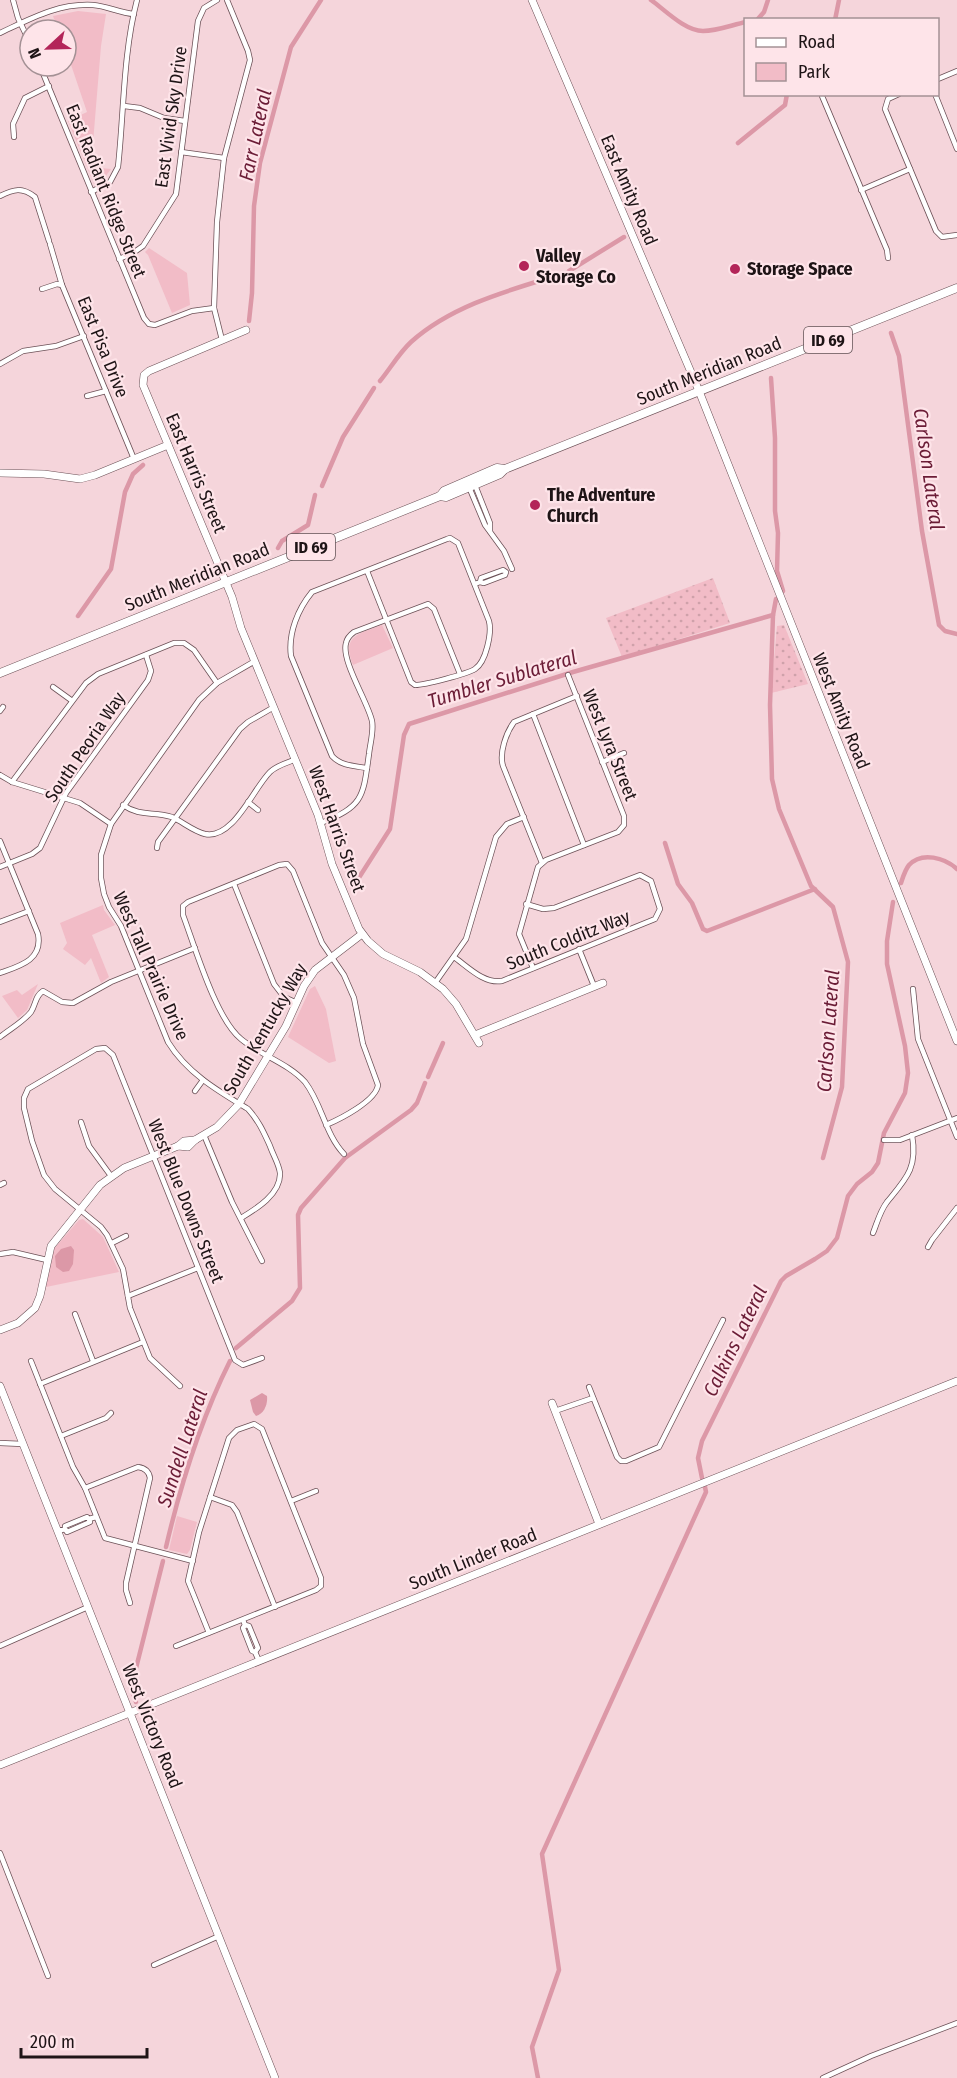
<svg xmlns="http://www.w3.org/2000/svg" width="957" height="2078" viewBox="0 0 957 2078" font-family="'Fira Sans Condensed',sans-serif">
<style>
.grass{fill:url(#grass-dots)}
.park{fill:#f2bcc7}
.water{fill:#dc98a7}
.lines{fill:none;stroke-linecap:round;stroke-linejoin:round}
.canal{stroke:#dc98a7;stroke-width:4.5}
.street-casing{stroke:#6c5157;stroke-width:6}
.secondary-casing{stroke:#6c5157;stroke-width:8}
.primary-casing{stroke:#6c5157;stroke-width:9}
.street{stroke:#fff;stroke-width:4.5}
.secondary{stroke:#fff;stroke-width:7}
.primary{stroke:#fff;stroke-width:8}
.poi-dot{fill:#b32559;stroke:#fee4e9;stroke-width:2}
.labels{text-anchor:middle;stroke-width:4.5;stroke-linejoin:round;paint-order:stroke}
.shield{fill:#fee4e9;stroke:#615255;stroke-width:1.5}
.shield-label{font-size:16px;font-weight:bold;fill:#1e1416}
.street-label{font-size:18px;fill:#1e1416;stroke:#fee4e9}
.poi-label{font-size:18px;font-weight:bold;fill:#1e1416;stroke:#fee4e9;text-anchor:start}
.water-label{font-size:20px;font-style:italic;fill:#6b1c36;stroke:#fee4e9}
</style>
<defs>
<pattern id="grass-dots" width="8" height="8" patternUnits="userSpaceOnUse" patternTransform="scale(1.5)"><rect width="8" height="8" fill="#f2bcc7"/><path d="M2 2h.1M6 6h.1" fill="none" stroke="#cfa1aa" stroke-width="1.8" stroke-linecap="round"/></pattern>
</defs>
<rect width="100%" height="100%" fill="#f5d5db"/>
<g class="grass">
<path d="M713,578L730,623L622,657L606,618Z"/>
<path d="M784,625L808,684L771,693L777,626Z"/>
</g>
<g class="park">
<path d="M78,11L106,14L101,46L91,167L111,169L105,177L94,184L68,121L87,112L66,50V30H58L53,16Z"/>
<path d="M149,248L187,273L190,305L172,313L148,255L145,252Z"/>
<path d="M382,625L393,648L353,665C341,635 359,634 382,625Z"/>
<path d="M103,905L104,910L115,925L92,935L109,977L101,983L91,958L85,965L63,949L67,943L60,923Z"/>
<path d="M38,984L27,1010L18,1018L2,996L17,990L22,995Z"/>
<path d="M315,986L326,1009L336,1061L329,1063L288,1037L310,989Z"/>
<path d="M83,1219L103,1237L119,1272L46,1287L53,1250L79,1220Z"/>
<path d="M177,1516L197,1522L190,1550L187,1554L169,1550Z"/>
</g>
<g class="water">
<path d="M71,1246L74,1250L73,1264L69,1271L63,1272L56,1267L55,1256L61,1249Z"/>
<path d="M262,1393L267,1396C268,1404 264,1414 256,1416L253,1412L250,1400Z"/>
</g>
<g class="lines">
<g class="canal">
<path d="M651,0C665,10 685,31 703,31C717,31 732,25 746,22"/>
<path d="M757,20L764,12L768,0"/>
<path d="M835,20L839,0"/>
<path d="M738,143L785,105L787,94"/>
<path d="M569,271L624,237"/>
<path d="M249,321L252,293L254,206L260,163L291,47L321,0"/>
<path d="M891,333L899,356L922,531L939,625L945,631L957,634"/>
<path d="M771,378L775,438V511L778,533L777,571L783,591"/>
<path d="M380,381C390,369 399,353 411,342C452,305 510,290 562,274"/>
<path d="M322,486L343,437L374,388"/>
<path d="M278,548L282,541L308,525L315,495"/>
<path d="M776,599L773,615L770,705L772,779L779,809L811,886L833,907L848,962L842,1087L823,1158"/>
<path d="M78,616L111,569L125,492L133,474L143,465"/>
<path d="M665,843L678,884L692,903L703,929L707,931L815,889"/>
<path d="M901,883C903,877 905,870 909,865C922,851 945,858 957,869"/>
<path d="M353,887L390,829L404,735L409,724L573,672L773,615"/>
<path d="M428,1077L443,1043"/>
<path d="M236,1348L292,1301L300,1288L298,1215L301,1208L345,1158L411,1110L417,1103L425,1083"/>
<path d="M702,1478L698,1458L702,1441L781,1281L786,1276L815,1259L827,1251L837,1238L848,1196L857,1184L872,1172L878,1163L884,1133L905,1093L908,1073L905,1046L887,964V941L893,902"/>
<path d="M166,1547C181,1483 201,1419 230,1361"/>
<path d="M136,1702L131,1688L163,1561"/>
<path d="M538,2078L532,2047L559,1970L542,1854L706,1492L705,1487"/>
</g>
<defs>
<g id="street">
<path d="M13,0L18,18L30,43"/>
<path d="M0,33C30,19 58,3 93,5C107,6 120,13 134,14"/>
<path d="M40,66L144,318L149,324L155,325L192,311L214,308"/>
<path d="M938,79L957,71"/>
<path d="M899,94L888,99L885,109L936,231L942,237L957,235"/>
<path d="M935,94L957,149"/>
<path d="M822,96L887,250L888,258"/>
<path d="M124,106L140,108L164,118L185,121"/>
<path d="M14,137L13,124L25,98L49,86"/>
<path d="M181,152L224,158"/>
<path d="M861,190L910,169"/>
<path d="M91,192L110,182L118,167C124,112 123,54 137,0"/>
<path d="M0,196C14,189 22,187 35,197L49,241"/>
<path d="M50,244L62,285L134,459"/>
<path d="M119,259L133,253L143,246L176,194L198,21L204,8L217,0"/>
<path d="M42,289L57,284L62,285"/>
<path d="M222,340L214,308L217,222L224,158L250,60L248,51L227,0"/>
<path d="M0,364L23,351L56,346L84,336"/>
<path d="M87,396L106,391"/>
<path d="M475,485L490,523V531"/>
<path d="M469,487L485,525L504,551L512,569"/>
<path d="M475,584L480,582L484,583L505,575L506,572L503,570L481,578L480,582"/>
<path d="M53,687L71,700"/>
<path d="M0,711L3,707"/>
<path d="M533,714L584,845"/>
<path d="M602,762L624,753"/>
<path d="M367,768C354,766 341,766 332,756L291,656C288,633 298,609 312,592L447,539L450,538L458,543L489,621C492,633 486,662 475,669C467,674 425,685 415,685L411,682L367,571"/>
<path d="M0,775L12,782L80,803L111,824"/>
<path d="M12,782L86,683L98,674L174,643H184L194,650L217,683"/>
<path d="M248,802L258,810"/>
<path d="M123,805C140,817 153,811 172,817C183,822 193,831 205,834C233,840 253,789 270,772C276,766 286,763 294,760"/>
<path d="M321,823C364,806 363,797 369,754C370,744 374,731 372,721C368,702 341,661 346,643C347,638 350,635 354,632L428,604L434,609L460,674"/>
<path d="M0,841L38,934C43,960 20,966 0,973"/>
<path d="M157,848L158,842L240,729L248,722L274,707"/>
<path d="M542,863L503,766C499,753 506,733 514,722L577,696"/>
<path d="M0,867L32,854L40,848L66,793L148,680L151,671L146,655"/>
<path d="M234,884L274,984L284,997L297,1003"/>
<path d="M0,922L29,911"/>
<path d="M579,949L594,986"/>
<path d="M454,957C468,967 484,984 502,981L655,919L660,909L651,881L640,875L554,908L543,909L526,904"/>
<path d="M533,968L519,934L538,867L546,860L618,832L624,825V816L568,675"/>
<path d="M435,983L466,939L496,837L507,824L524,817"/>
<path d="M913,989L918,1039L957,1137"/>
<path d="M0,1037C10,1029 23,1022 31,1012C36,1004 35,996 43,991L62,1002L73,1003L111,982L195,948"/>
<path d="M195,1091L203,1080"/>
<path d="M81,1122L89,1146L111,1176"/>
<path d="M326,1125C340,1119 376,1101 378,1085L363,1044L354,998L344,975L322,943L293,871L287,864L279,865L188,902L183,906V915C195,947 216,1019 241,1039C260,1055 288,1063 305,1082C322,1104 325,1134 344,1154"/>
<path d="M204,1135L232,1202L262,1261"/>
<path d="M884,1140H900L957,1118"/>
<path d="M0,1185L4,1183"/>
<path d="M241,1218C256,1209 281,1194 280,1173C279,1164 273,1155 270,1146C264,1133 259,1121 248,1109C218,1091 187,1073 168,1042L121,926L109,907L104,894L101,878V855L111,824L199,700L217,683L255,661"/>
<path d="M873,1233C877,1223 880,1211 887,1202C906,1179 918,1168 912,1135"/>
<path d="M112,1243L126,1236"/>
<path d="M928,1247L932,1240L957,1208"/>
<path d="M0,1254L13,1252L47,1260"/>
<path d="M128,1296L198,1268"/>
<path d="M75,1314L93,1361"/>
<path d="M31,1361L73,1467L85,1488L105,1538L193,1561"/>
<path d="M40,1384L143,1342"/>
<path d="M180,1386L150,1358L130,1308L123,1269L107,1235L101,1227L55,1189L44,1175L32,1141L24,1108V1098L28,1089L96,1049L105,1048L113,1055L235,1360L243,1365L262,1358"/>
<path d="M589,1387L617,1457L621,1461H626L659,1447L723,1320"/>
<path d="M555,1411L593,1398"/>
<path d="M61,1436L106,1418L111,1413"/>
<path d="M0,1443L23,1444"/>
<path d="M85,1488L138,1467C145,1468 149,1471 150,1478L126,1583V1590L130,1603"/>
<path d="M210,1497L232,1505L237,1512L275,1607"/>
<path d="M291,1501L316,1491"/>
<path d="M65,1529L67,1532L90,1522L89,1519"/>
<path d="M58,1531L65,1529V1526L87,1517L89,1519L96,1517"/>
<path d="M243,1620L245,1625L243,1628L252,1651L255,1652L259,1661"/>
<path d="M245,1625L249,1626L258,1648L255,1652"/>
<path d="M0,1646L88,1607"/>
<path d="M176,1646L316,1590L321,1586V1578L262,1429L254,1424L237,1430L229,1438L199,1532L188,1581L209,1633"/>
<path d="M0,1853L48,1976"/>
<path d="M154,1965L219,1936"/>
<path d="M823,2078L871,2056L957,2023"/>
</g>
<g id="secondary">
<path d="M532,0L699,391L957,1041"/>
<path d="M246,330L149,371L144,375L143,385L232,597L241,628L318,815L332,864L359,929L368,941L383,954L420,972L443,989L456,1004L479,1043"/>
<path d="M0,473L44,474L80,479L95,475L168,445"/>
<path d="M475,1035L603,983"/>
<path d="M178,1146L188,1147L195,1140L217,1127L239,1104L286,1026L304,986L315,970L362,934"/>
<path d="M0,1330L18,1323L35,1308L40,1296L51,1246L100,1185L124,1168L178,1146L184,1141L195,1140"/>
<path d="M0,1386L275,2078"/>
<path d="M552,1403L599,1524"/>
<path d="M0,1765L957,1381"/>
</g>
<g id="primary">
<path d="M440,496L446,497L500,474L505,469L957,288"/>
<path d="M0,673L440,496L444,491L497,468L505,469"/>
</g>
</defs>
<use href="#street" class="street-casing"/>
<use href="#secondary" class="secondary-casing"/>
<use href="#primary" class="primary-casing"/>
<use href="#street" class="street"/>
<use href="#secondary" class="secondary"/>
<use href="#primary" class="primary"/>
</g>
<g class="poi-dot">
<circle cx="524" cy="266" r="6"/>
<circle cx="735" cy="269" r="6"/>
<circle cx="535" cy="505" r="6"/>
</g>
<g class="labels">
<g class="shield">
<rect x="804" y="327" width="48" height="26" rx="4.5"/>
<rect x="287" y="534" width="48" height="26" rx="4.5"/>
</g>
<g class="shield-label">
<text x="828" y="346">ID 69</text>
<text x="311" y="553">ID 69</text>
</g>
<g class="street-label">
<text transform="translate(171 117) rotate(-82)" y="6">East Vivid Sky Drive</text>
<text transform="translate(629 190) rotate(67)" y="6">East Amity Road</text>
<text transform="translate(106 191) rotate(68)" y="6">East Radiant Ridge Street</text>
<text transform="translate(103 347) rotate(68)" y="6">East Pisa Drive</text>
<text transform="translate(709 371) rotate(-22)" y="6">South Meridian Road</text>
<text transform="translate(196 473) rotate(67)" y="6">East Harris Street</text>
<text transform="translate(197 577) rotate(-22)" y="6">South Meridian Road</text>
<text transform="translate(841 711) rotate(68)" y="6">West Amity Road</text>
<text transform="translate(610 745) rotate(68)" y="6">West Lyra Street</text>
<text transform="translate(85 747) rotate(-56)" y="6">South Peoria Way</text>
<text transform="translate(337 829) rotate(70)" y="6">West Harris Street</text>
<text transform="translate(568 940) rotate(-22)" y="6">South Colditz Way</text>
<text transform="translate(151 966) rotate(66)" y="6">West Tall Prairie Drive</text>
<text transform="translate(265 1029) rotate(-60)" y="6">South Kentucky Way</text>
<text transform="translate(186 1201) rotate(68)" y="6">West Blue Downs Street</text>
<text transform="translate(473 1559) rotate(-22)" y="6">South Linder Road</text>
<text transform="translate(152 1726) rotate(68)" y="6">West Victory Road</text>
</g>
<g class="poi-label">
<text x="536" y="262">Valley<tspan x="536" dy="21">Storage Co</tspan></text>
<text x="747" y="275">Storage Space</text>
<text x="547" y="501">The Adventure<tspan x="547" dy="21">Church</tspan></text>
</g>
<g class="water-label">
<text transform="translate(255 135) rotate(-78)" y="7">Farr Lateral</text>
<text transform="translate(929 469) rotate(82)" y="7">Carlson Lateral</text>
<text transform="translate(502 679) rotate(-17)" y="7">Tumbler Sublateral</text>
<text transform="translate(828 1031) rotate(-86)" y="7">Carlson Lateral</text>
<text transform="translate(735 1341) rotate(-64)" y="7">Calkins Lateral</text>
<text transform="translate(182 1448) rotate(-72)" y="7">Sundell Lateral</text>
</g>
</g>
<rect x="744" y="18" width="195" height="78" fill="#fee4e9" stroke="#a49195" stroke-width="1.5"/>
<rect x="756" y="38" width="30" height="9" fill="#ffffff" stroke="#a49195" stroke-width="1.5"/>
<text x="798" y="48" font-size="18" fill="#1e1416">Road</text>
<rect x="756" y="63" width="30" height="18" fill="#f2bcc7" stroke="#a49195" stroke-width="1.5"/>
<text x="798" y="78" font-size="18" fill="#1e1416">Park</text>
<g transform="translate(48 48) rotate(248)"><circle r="28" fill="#fee4e9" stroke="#a49195" stroke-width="1.5"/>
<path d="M0-4.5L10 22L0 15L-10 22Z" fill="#b32559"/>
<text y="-9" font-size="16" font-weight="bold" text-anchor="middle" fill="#1e1416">N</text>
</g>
<path d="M21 2048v9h126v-9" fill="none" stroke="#1e1416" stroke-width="3"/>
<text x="30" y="2048" font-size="18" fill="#1e1416" stroke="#fee4e9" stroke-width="4.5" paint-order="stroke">200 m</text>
</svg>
